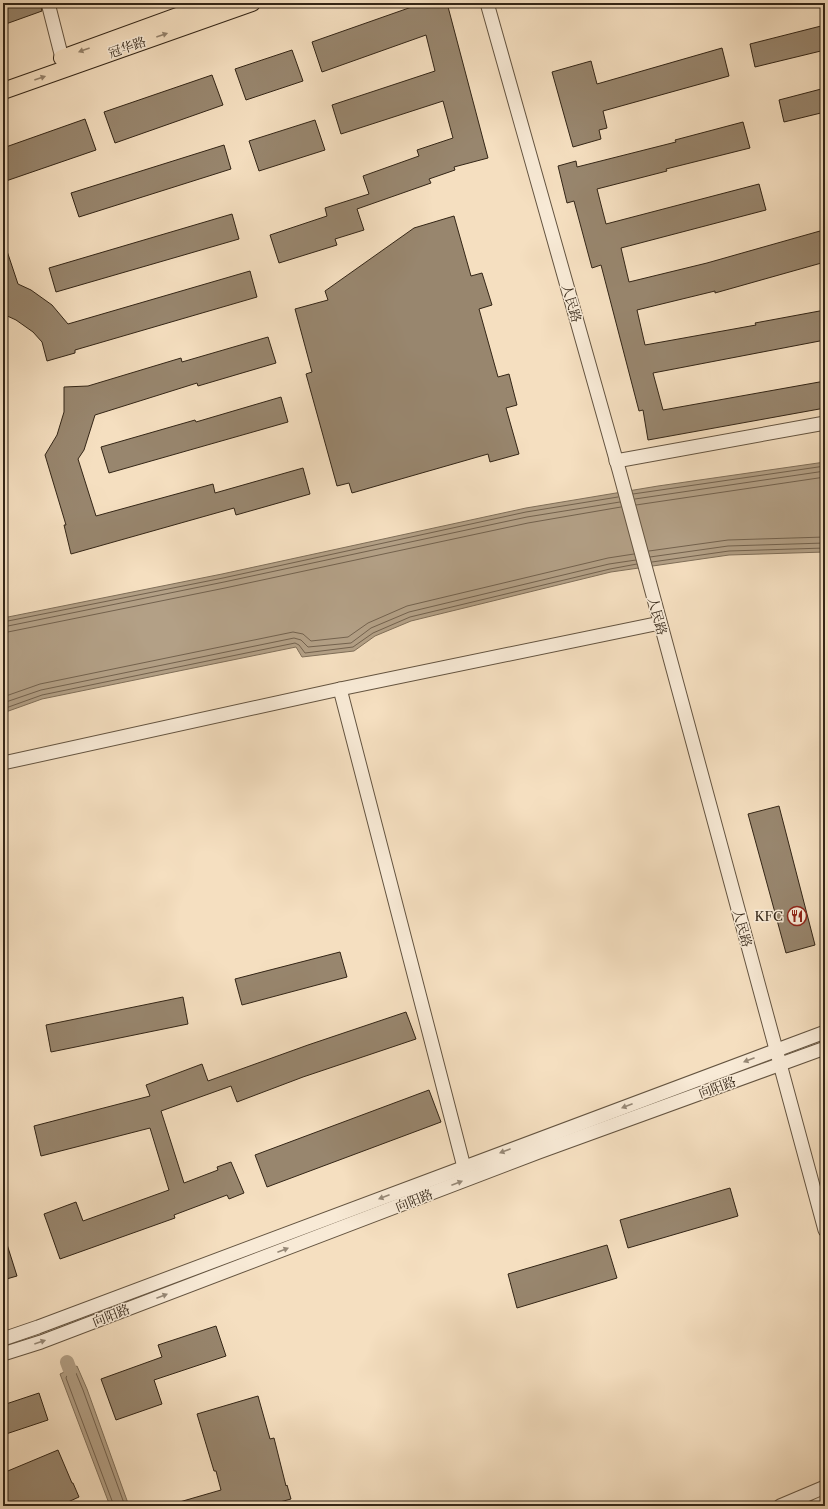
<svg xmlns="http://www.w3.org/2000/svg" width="828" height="1509" viewBox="0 0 828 1509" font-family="'Libre Caslon Text','Noto Serif SC',serif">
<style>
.water{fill:#b3a086;stroke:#806f59}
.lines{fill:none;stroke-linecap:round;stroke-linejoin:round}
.shore{stroke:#73624e;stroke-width:1}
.canal{stroke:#b3a086;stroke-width:14}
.building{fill:#98866e;stroke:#332516}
.minor-casing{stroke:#645440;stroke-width:15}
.major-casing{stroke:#332516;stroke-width:18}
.minor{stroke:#f8ead6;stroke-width:13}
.major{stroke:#f5dfc0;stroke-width:16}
.oneway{fill:#94826b}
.oneway2{fill:#968876}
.labels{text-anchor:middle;stroke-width:3;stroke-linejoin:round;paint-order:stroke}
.street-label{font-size:13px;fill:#332516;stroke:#f8ead6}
.poi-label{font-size:13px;fill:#332516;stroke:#f8ead6;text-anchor:end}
</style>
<rect width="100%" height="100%" fill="#f5dfc0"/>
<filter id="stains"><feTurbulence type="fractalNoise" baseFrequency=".005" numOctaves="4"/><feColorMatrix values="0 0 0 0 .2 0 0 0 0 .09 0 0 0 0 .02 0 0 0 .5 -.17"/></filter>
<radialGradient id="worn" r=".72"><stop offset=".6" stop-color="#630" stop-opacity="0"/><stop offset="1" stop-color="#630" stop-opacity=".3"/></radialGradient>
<g class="water">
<path d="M825,462V552L729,555L611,572L411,621L375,636L354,651L302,657L296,647L42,699L3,713V618L222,574L526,508L658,486Z"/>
<path d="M77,1366L87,1389L129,1506H110L60,1374Z"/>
</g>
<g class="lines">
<g class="shore">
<path d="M633,494L825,466"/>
<path d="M635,499L825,471"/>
<path d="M636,505L825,477"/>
<path d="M649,551L728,540L825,537"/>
<path d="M650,557L728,546L825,543"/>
<path d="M652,562L729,551L825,548"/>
<path d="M3,622L223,578L526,512L618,497"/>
<path d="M3,627L224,582L527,517L620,502"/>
<path d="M3,633L225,588L528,523L621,507"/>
<path d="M3,697L40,684L293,632L303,634L311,641L348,637L368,623L407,606L608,558L634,554"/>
<path d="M3,703L41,690L294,638L301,640L308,647L351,643L371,628L409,612L609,564L636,560"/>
<path d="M3,709L42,695L295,643L299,645L305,653L353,647L373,633L410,617L610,569L637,564"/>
<path d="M114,1506L66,1378L67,1375L74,1372L76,1373L83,1390L125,1506"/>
</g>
<path class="canal" d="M67,1362L70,1370"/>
</g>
<g class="building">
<path d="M3,3H40L42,11L3,25Z"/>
<path d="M423,3H447L488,158L454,167L455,170L429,179L431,183L357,209L364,230L335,239L337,245L279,263L270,235L327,216L325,208L369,194L363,176L419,156L417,150L453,138L443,101L341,134L332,105L435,71L426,35L322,72L312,42Z"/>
<path d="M825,25V50L755,67L750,44Z"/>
<path d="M722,48L729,76L603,111L607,128L599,130L601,139L573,147L552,72L591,61L597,84Z"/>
<path d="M292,50L303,81L246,100L235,69Z"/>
<path d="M212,75L223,105L115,143L104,112Z"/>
<path d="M825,88V112L784,122L779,100Z"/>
<path d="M85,119L96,150L3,182V148Z"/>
<path d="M315,120L325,150L259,171L249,141Z"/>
<path d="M743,122L750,148L666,169L667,171L597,189L606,224L759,184L766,210L621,248L629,282L707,263L820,231L825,251V262L715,293V291L637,310L645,345L756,325L755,323L825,310V340L653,373L663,410L825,381V408L648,440L643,410L639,411L601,265L592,268L574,201L567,203L558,166L576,161L577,167L676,142L675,140Z"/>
<path d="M224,145L231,169L79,217L71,193Z"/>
<path d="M232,214L239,239L56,292L49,268Z"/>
<path d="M454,216L471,276L482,273L492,305L479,309L498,377L509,374L517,405L506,408L519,454L490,462L488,454L352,493L349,483L337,486L306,374L312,372L295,309L328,300L325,291L414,228Z"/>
<path d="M3,245H5L18,284L31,290L52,305L68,324L250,271L257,297L75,350V353L47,361L42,342L33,332L16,320L3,314Z"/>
<path d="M268,337L276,363L198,386L197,383L95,415L84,450L78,459L96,516L213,484L215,493L303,468L310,494L236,515L234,508L71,554L64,525H66L45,455L57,435L64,412V387L88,386L181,358L182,362Z"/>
<path d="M281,397L288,422L109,473L101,447L195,420L196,422Z"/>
<path d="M779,806L815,945L786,953L748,814Z"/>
<path d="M340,952L347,977L242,1005L235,979Z"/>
<path d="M183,997L188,1024L51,1052L46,1025Z"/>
<path d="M406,1012L416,1039L303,1077L237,1102L231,1086L161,1111L184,1183L218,1170L217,1167L231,1162L244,1193L229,1199L227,1195L174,1215L175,1218L60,1259L44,1214L76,1202L83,1221L169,1190L150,1128L41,1156L34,1126L150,1096L146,1085L202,1064L208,1081L308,1045Z"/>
<path d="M429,1090L441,1122L267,1187L255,1155Z"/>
<path d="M730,1188L738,1216L628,1248L620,1220Z"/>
<path d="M3,1238H5L17,1276L3,1280Z"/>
<path d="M607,1245L617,1278L517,1308L508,1274Z"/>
<path d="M216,1326L226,1356L154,1380L162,1404L116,1420L101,1379L162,1357L158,1345Z"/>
<path d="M39,1393L48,1420L3,1435V1405Z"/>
<path d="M258,1396L270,1439L274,1438L286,1486L287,1485L291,1499L265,1506H177L176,1503L221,1490L216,1471H214L197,1414Z"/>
<path d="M58,1450L72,1483H73L79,1497L59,1506H3V1473Z"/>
</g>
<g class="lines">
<defs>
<g id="minor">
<path d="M48,3L62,58"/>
<path d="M487,3L619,470L825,1230"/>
<path d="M616,461L825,423"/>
<path d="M340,689L464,1167"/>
<path d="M3,763L340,689L660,623"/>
<path d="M3,1339L38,1327L825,1032"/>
<path d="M3,1354L41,1342L539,1152L825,1048"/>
<path d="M780,1506L825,1487"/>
<path d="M816,1506L825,1502"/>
</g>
<g id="major">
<path d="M62,58L213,3"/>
<path d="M3,91L252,3"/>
</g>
</defs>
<use href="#minor" class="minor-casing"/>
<use href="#major" class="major-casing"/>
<use href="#minor" class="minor"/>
<use href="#major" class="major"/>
</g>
<defs><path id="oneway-solid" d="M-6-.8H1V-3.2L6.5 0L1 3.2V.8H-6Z"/></defs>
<g class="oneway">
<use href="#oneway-solid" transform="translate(162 35) rotate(-19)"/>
<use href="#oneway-solid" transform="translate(84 50) rotate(160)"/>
<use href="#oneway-solid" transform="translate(40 78) rotate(-19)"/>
</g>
<g class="oneway2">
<use href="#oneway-solid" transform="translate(749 1060) rotate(159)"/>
<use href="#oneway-solid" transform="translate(627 1106) rotate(159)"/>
<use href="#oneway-solid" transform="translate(505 1151) rotate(159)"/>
<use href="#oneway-solid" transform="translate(457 1183) rotate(-21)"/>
<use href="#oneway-solid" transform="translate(384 1197) rotate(159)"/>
<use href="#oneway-solid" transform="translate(283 1250) rotate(-21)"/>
<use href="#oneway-solid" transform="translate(162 1296) rotate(-21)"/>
<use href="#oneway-solid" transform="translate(40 1342) rotate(-19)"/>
</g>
<defs>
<symbol id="restaurant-ring" viewBox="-11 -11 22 22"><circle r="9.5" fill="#f8ead6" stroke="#8f2418" stroke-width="1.5"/><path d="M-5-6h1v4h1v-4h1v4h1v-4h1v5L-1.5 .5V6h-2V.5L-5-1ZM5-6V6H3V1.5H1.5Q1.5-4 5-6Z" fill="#8f2418"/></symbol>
</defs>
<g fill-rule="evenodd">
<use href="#restaurant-ring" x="786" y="905" width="22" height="22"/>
</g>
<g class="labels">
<g class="street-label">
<text transform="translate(127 47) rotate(-19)" y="5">冠华路</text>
<text transform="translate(572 303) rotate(74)" y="5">人民路</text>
<text transform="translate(658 616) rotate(75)" y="5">人民路</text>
<text transform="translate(743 928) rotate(75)" y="5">人民路</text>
<text transform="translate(717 1087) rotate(-20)" y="5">向阳路</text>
<text transform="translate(414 1200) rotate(-21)" y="5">向阳路</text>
<text transform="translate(111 1315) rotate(-21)" y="5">向阳路</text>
</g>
<g class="poi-label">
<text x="783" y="921">KFC</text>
</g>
</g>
<rect width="828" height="1509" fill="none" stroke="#f5dfc0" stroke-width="16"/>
<rect x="4" y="4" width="820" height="1501" fill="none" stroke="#332516" stroke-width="2"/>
<rect x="8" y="8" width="812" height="1493" fill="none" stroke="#332516"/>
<rect width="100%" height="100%" filter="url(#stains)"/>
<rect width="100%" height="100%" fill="url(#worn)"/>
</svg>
